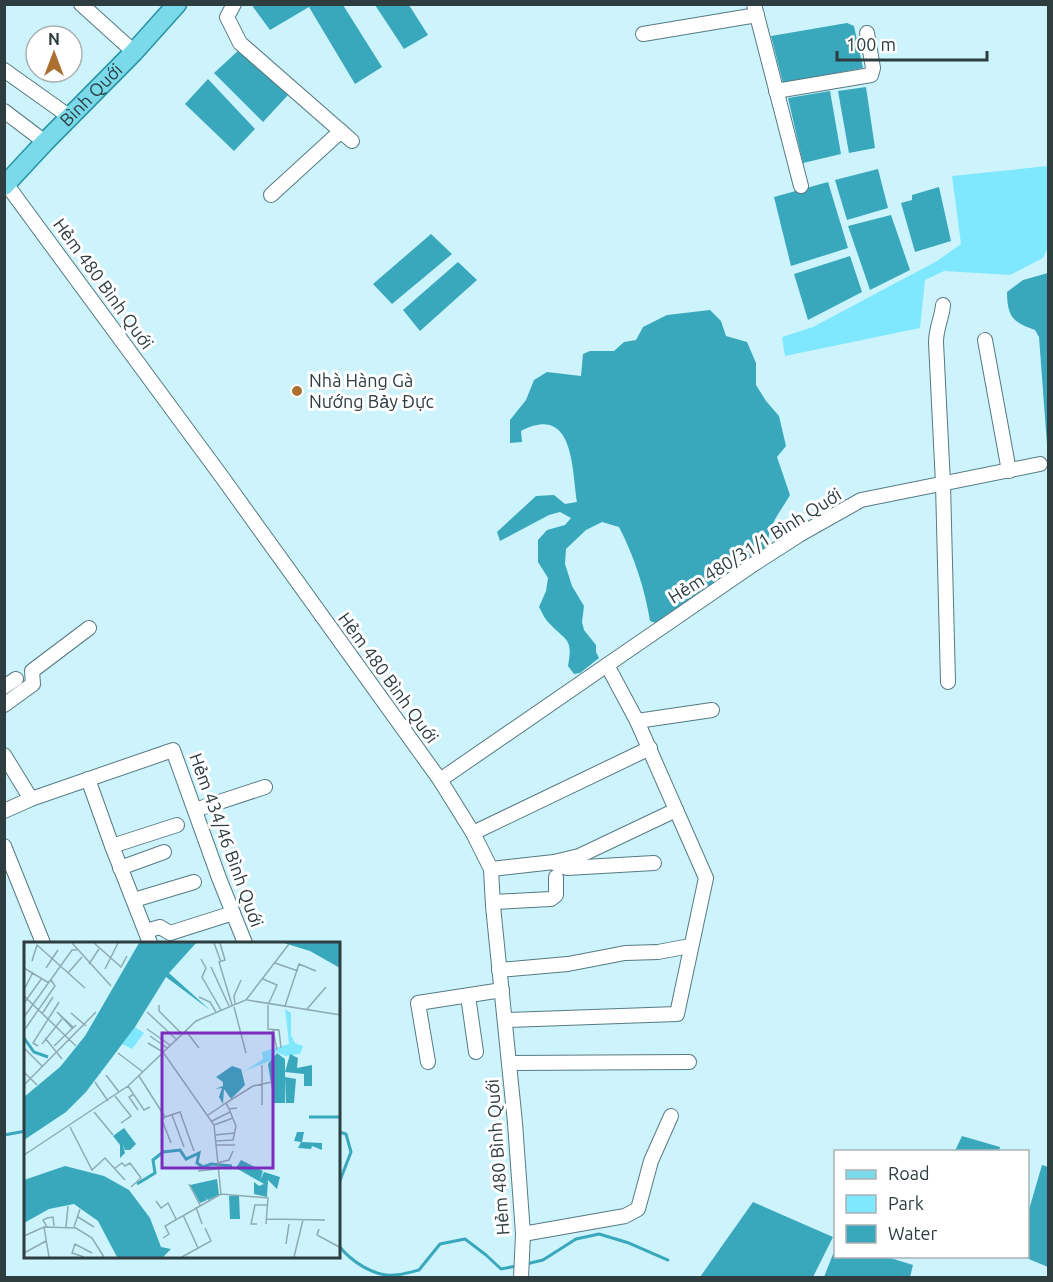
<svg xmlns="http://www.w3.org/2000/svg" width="1053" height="1282" viewBox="0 0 1053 1282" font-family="Ubuntu,sans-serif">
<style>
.green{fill:#80e8fe}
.water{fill:#39a8bd}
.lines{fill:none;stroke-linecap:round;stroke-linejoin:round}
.stream{stroke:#39a8bd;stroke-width:3}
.minor-casing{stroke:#567a82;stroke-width:16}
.major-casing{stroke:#2693a5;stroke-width:21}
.minor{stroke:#fff;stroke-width:14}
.major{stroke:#7adaea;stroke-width:18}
.poi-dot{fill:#ad7033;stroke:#fff;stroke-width:2}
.labels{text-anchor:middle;stroke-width:6;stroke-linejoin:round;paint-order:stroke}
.street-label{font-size:18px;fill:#2d3d40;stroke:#fff}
.poi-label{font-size:18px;fill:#2d3d40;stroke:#fff;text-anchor:start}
.inset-river{fill:none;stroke:#39a8bd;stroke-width:3}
.inset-road{fill:none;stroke:#8dabb1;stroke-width:1.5}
.view{fill:#7b2cbf;fill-opacity:0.15;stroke:#7b2cbf;stroke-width:3}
.inset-edge{fill:none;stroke:#2d3d40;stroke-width:3}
</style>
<rect width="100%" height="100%" fill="#cdf4fd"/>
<path class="green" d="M1048,166V248L1043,258L1010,275L944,271L925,280L920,328L785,356L782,337L813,327L937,261L961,244L952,176Z"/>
<g class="water">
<path d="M255,4L343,5L382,67L355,84L309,7L270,30L253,7Z"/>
<path d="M375,5H409L428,35L404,49Z"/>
<path d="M847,23L854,26L863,68L783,83L771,36Z"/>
<path d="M240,49L289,94L263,122L214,73Z"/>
<path d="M208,79L255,129L234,151L185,104Z"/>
<path d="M866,87L875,148L849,153L838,91Z"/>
<path d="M830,91L841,154L803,163L788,98Z"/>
<path d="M878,169L888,208L847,220L835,180Z"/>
<path d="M828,182L848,248L791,266L774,197Z"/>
<path d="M939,187L951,241L915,252L901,203L912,200V195Z"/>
<path d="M891,215L910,270L870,290L848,226Z"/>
<path d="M431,234L452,254L392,304L373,284Z"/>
<path d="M850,256L862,292L808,320L794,274Z"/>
<path d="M458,262L477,280L420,331L403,310Z"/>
<path d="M1048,273V458L1039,337L1035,330C1013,323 1007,316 1007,292L1023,280Z"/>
<path d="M710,310L721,321L726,336L747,342L756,363V385L766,401L779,416L786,446L777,457L790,495C780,513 768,524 768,545L656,623L650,621C645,589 634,556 619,527L602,522L586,530L566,549L565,564L572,586L584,606L582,622L584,630L596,645V652L599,658L580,673L574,674L568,666C573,638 567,642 550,624C545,620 542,612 539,607L546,591L548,578L538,562V540L547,530L565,525L571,518L560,512L549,515L500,541L497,532L536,496L554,495L565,504L577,502C572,469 574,403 521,431L522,442L510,443V420L526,400L534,380L547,372L581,376L583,354L590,351H614L624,342L636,340L643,327L667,315Z"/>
<path d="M962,1136L1000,1147L999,1151H955Z"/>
<path d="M1042,1165L1048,1167V1267L1024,1257L1028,1256V1213Z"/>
<path d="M753,1202L833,1237L813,1277H700Z"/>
<path d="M835,1249L836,1256L887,1257L913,1265L910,1277H824Z"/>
</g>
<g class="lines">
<g class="stream">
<path d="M339,1132L346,1134L351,1152L339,1183"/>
<path d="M4,1135L26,1131"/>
<path d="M339,1246C351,1261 374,1277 394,1275C402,1275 411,1272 419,1270L440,1244L465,1239L486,1255L501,1269L516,1266"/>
<path d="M526,1264L543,1260L576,1239L599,1234L629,1243L668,1260"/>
</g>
<defs>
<g id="minor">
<path d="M81,4L134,52"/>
<path d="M234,4L227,17L240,43L352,141"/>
<path d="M754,4L801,186"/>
<path d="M643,34L757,15"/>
<path d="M4,70L70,117"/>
<path d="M776,91L871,75L873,68L867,33"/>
<path d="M4,111L45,142"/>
<path d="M4,181L222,477L440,780L473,833L491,869L493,906L515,1123L523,1234L521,1278"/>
<path d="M271,195L341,131"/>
<path d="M943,305C942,318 936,328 936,342L943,484L948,682"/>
<path d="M985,340L1009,471"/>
<path d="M607,665L754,564L799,535L861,500L1040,464"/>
<path d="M4,687L16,679"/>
<path d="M4,705L33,684L32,671L89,628"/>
<path d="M4,755L31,799L173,750L219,878L245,943"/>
<path d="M88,779L112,846L150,943"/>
<path d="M440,780L607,665L637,721L712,710"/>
<path d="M195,810L265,787"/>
<path d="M4,811L31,799"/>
<path d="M473,833L650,748"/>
<path d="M4,846L43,943"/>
<path d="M112,846L177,825"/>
<path d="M556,864L567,868L654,863"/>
<path d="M120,868L164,852"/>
<path d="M491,869L554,862L579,856L676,810"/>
<path d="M134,900L194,882"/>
<path d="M493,902L551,899L556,895V877"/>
<path d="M146,931L160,927L170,933L233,913"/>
<path d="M499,970L568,964L625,953L658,952L690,946"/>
<path d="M468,996L476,1052"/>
<path d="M505,1020L677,1014L706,878L637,721"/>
<path d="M428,1062L418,1003L502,990"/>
<path d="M509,1063L689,1062"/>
<path d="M523,1234L625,1216L638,1209L651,1161L671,1116"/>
</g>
<g id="major">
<path id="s1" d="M4,186L45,142L134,52L177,4"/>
</g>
</defs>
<use href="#minor" class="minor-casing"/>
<use href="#major" class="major-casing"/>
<use href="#minor" class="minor"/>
<use href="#major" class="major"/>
</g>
<circle class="poi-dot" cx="297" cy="391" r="6"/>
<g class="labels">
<g class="street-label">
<text dy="6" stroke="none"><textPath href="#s1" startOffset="126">Bình Quới</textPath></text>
<text transform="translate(103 284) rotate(54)" y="6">Hẻm 480 Bình Quới</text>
<text transform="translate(755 546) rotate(-32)" y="6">Hẻm 480/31/1 Bình Quới</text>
<text transform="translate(388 678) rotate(54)" y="6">Hẻm 480 Bình Quới</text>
<text transform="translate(226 840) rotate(70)" y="6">Hẻm 434/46 Bình Quới</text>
<text transform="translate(498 1157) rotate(-94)" y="6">Hẻm 480 Bình Quới</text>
</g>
<g class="poi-label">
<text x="309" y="387">Nhà Hàng Gà<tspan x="309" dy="21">Nướng Bảy Đực</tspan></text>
</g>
</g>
<g transform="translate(24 942)">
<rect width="316" height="316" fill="#cdf4fd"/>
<path d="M261,67L267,71V93L271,101L279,104L276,112L261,114L252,110L248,118L221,129L239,117L238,110L265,102ZM111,85L120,91L108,107L98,102Z" fill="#80e8fe"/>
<path d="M115,1H172L145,31L186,68L142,35L111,85L62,150L42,170L0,198V155L36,125L61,94ZM260,1H316V26L286,9ZM253,111L261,117V161H250L244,122ZM266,112L274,116L273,126L288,123V144H280V132L261,130ZM208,124L217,127L221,143L207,157L200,147L199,162L195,155L198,146L191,147L199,144V140L192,135ZM261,135L272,137L270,161H262ZM100,186L112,202L106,208H101L99,202L101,211L96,216V203L89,194ZM273,190H280L278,200L298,201V208L288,204L287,207L274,206L277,200L270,199ZM217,218L239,229L236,238L240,230L256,235L253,247L244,238L243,255L230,252V240L235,244L240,242L212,226ZM41,224L80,234L105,248L126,276L137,305L147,307L139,315H93L74,279L50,262L25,267L0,281V238ZM193,237L195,253L184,258L181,255L183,258L176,261L166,243ZM215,253L216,277H206L205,254Z" fill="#39a8bd"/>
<path class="inset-river" d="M0,96L10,110L24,115M49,116L67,122L77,118L135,20L151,1M53,116L85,77L124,1M0,166L41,132L49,117M285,175H317M0,188L56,144L57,133L49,116M113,242L131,231L129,218L139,210L156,208L162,217L175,211L173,221L179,225L187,222L208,224"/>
<path class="inset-road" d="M48,1L87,44M70,1L97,25L103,14M190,1L197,20M196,1L201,18L195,20L208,63M177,17L182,26L178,35L197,68M8,19L13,3L61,46M251,21L274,29M65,22L75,7M187,25L205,64M0,26L25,41M22,26L34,8M81,27L94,1M44,31L58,15M239,37L253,43L245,61M0,48L9,30M0,54L52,104M175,55L186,60L192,70M223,58L317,73M0,61L18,36M244,61V87L255,88L257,106M211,62L210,54L217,38M135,63V69L157,91M261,64L275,22L292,29M210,65L222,111M283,67L302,45M123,70L152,97M47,71L62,84M18,72L29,55M0,75L48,8H53M48,86L33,70L49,85M1,87L31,44L27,38M123,87L146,103M249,88L253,108M162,89L175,106M126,94L143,106M21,96L38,117M124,101L139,110L190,183L197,252L141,284L145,292L139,296M18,102L38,77M14,104L9,101L35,60M30,104L52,83M0,106L19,125M94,111L119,130M238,123V163M0,130L13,143M82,133L95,150M115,134L141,175L156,170L170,209M71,140L84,159M0,143L72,70M104,144L120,168L126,165M110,152L105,155L114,168M91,154L107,174L97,181M202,161L229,144L248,140M70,170L89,193M148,173L160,205M184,173L202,161L205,167L213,166M141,175L138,178L147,201M188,179L206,170M190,183L209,176M46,185L68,228L81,216L101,238M191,193L211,191M191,199L209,198L212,184L205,167M192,203H211M0,213L104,144L172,79L222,58L265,2M193,221L205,218L209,209M91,226L98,221L101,224L106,221L117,236L107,245M174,229L193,227M165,242L176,263M197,252L244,256L242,282M132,259L137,266L144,261L152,277M172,265L178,282M159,273L174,306M54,275L70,285M243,277L301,278M233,282H227L231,263H244M20,285L25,315M23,285L19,278L23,276L29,275L30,284M42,285L44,264M50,285L56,267M295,287L293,293L317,306M0,294L20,285L52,286L68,296L80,315M262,302L265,282M0,311L22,299M60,315L48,311L51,302L68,311M158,315L187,299L181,286M270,315L279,278"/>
<path class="view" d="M138,91H249V226H138Z"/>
<rect width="316" height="316" class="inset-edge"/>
</g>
<rect width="1053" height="1282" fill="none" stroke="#2d3d40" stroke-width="12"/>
<rect x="834" y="1150" width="195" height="108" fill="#ffffff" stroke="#abb1b3" stroke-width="1.5"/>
<rect x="846" y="1170" width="30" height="9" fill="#7adaea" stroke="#abb1b3" stroke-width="1.5"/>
<text x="888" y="1180" font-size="18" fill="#2d3d40">Road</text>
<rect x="846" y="1195" width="30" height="18" fill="#80e8fe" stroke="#abb1b3" stroke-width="1.5"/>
<text x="888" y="1210" font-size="18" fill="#2d3d40">Park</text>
<rect x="846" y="1225" width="30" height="18" fill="#39a8bd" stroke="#abb1b3" stroke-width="1.5"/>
<text x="888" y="1240" font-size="18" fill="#2d3d40">Water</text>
<g transform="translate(54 54)"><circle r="28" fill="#ffffff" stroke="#abb1b3" stroke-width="1.5"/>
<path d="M0-4.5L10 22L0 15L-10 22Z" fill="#ad7033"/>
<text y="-9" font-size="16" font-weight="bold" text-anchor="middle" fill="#2d3d40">N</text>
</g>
<path d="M837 51v9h150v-9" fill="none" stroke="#2d3d40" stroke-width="3"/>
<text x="846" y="51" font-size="18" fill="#2d3d40" stroke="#ffffff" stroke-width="4.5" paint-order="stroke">100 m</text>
</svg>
